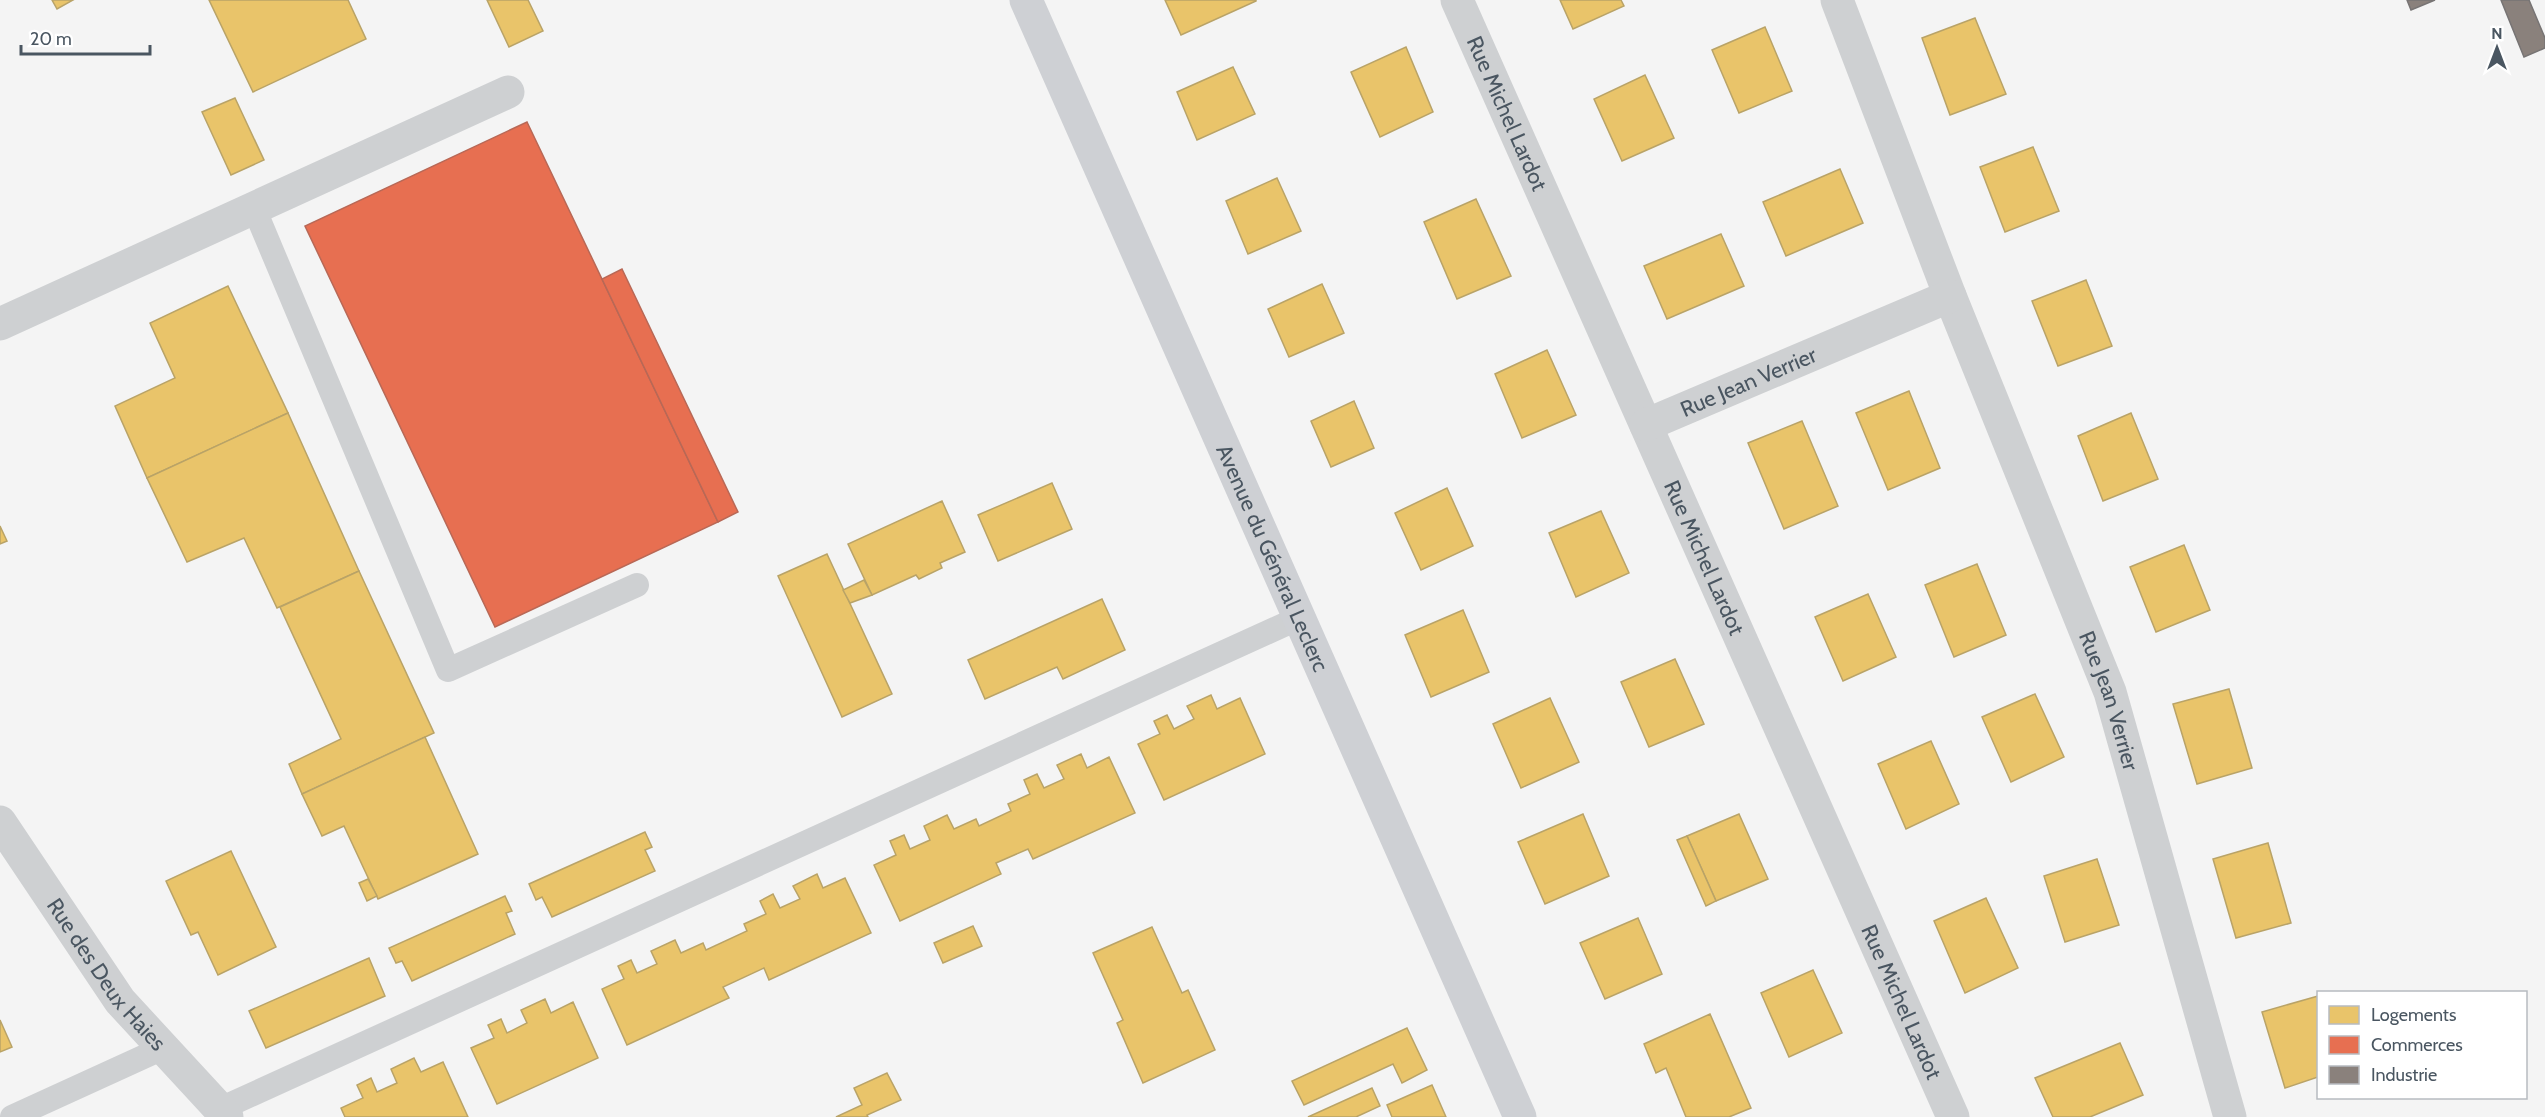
<svg xmlns="http://www.w3.org/2000/svg" width="2545" height="1117" viewBox="0 0 2545 1117" font-family="Cabin,sans-serif">
<style>
.homes{fill:#e9c46a;stroke:#b9a367;stroke-width:1.5}
.shops{fill:#e76f51;stroke:#b86856;stroke-width:1.5}
.industry{fill:#8a817c;stroke:#777474;stroke-width:1.5}
.lines{fill:none;stroke-linecap:round;stroke-linejoin:round}
.service{stroke:#ced0d2;stroke-width:24}
.minor{stroke:#ced0d2;stroke-width:33}
.secondary{stroke:#ced0d4;stroke-width:33}
.labels{text-anchor:middle;stroke-width:6;stroke-linejoin:round;paint-order:stroke}
.street-label{font-size:22px;fill:#4a5661;stroke:#fff}
</style>
<rect width="100%" height="100%" fill="#f4f4f4"/>
<g class="homes">
<path d="M52,0H73L57,9Z"/>
<path d="M209,0H348L366,39L253,92Z"/>
<path d="M487,0H528L543,31L509,47Z"/>
<path d="M1165,0H1256V1L1181,35Z"/>
<path d="M1560,0H1621L1624,6L1573,29Z"/>
<path d="M1975,18L2006,94L1950,115L1922,38Z"/>
<path d="M1765,27L1792,91L1739,113L1712,50Z"/>
<path d="M1406,47L1433,112L1380,137L1351,72Z"/>
<path d="M1233,67L1255,114L1197,140L1177,92Z"/>
<path d="M1645,75L1674,138L1622,161L1594,99Z"/>
<path d="M235,98L264,160L231,175L202,112Z"/>
<path d="M2033,147L2059,211L2005,232L1980,167Z"/>
<path d="M1840,169L1863,223L1786,256L1763,202Z"/>
<path d="M1277,178L1301,231L1248,254L1226,201Z"/>
<path d="M1476,199L1511,276L1457,299L1424,222Z"/>
<path d="M1721,234L1744,286L1667,319L1644,266Z"/>
<path d="M2086,280L2112,346L2058,366L2032,301Z"/>
<path d="M1322,284L1344,333L1289,357L1268,309Z"/>
<path d="M228,286L288,413L147,478L115,406L175,378L150,323Z"/>
<path d="M1547,350L1576,415L1522,438L1495,374Z"/>
<path d="M1909,391L1940,468L1888,490L1856,413Z"/>
<path d="M1354,401L1374,448L1331,467L1311,421Z"/>
<path d="M288,413L359,571L277,608L244,538L187,562L147,478Z"/>
<path d="M2131,413L2158,479L2103,501L2078,436Z"/>
<path d="M1802,421L1838,506L1784,529L1748,443Z"/>
<path d="M1052,483L1072,529L998,561L978,515Z"/>
<path d="M1447,488L1473,546L1421,570L1395,513Z"/>
<path d="M942,501L965,552L940,563L942,568L919,579L916,575L872,595L848,544Z"/>
<path d="M1601,511L1629,573L1576,597L1549,533Z"/>
<path d="M0,526L7,541L0,544Z"/>
<path d="M2184,545L2210,610L2156,632L2130,567Z"/>
<path d="M827,554L892,694L842,717L778,576Z"/>
<path d="M1977,564L2006,635L1954,657L1925,585Z"/>
<path d="M359,571L434,733L302,794L289,764L341,739L280,607Z"/>
<path d="M864,580L872,595L850,603L843,590Z"/>
<path d="M1868,594L1896,657L1843,681L1815,617Z"/>
<path d="M1102,599L1125,650L1063,679L1057,667L985,699L968,660Z"/>
<path d="M1463,610L1489,672L1431,697L1405,635Z"/>
<path d="M1675,659L1704,724L1649,747L1621,682Z"/>
<path d="M2229,689L2252,768L2197,784L2173,704Z"/>
<path d="M2035,694L2064,757L2011,782L1982,717Z"/>
<path d="M1211,695L1217,709L1240,698L1265,754L1164,800L1138,744L1160,734L1154,721L1167,715L1174,729L1194,719L1187,706Z"/>
<path d="M1550,698L1579,762L1521,788L1493,724Z"/>
<path d="M425,737L478,854L378,899L344,826L322,836L302,794Z"/>
<path d="M1931,741L1959,804L1906,829L1878,764Z"/>
<path d="M1081,754L1087,768L1109,757L1135,813L1033,859L1028,849L996,863L1001,874L900,921L874,865L896,855L890,841L904,835L910,849L930,840L924,826L947,815L954,829L976,819L979,826L1011,811L1008,804L1030,794L1024,780L1037,774L1044,788L1064,779L1057,765Z"/>
<path d="M1583,814L1609,876L1545,904L1518,842Z"/>
<path d="M1739,814L1768,879L1716,901L1687,836Z"/>
<path d="M645,832L652,847L645,850L655,871L552,917L542,897L536,900L529,884Z"/>
<path d="M1687,836L1716,901L1706,906L1677,840Z"/>
<path d="M2268,843L2291,923L2236,938L2213,859Z"/>
<path d="M231,851L276,947L218,975L198,932L191,935L166,881Z"/>
<path d="M2097,859L2119,925L2065,942L2044,876Z"/>
<path d="M817,874L823,888L845,878L871,933L769,980L764,968L723,987L729,998L627,1045L602,989L624,979L618,966L631,960L637,973L657,964L651,951L675,940L681,953L703,943L706,950L747,931L744,924L766,914L760,901L773,894L780,908L800,899L793,886Z"/>
<path d="M368,879L377,896L367,901L359,883Z"/>
<path d="M505,896L512,911L506,913L515,934L412,981L402,961L396,963L389,948Z"/>
<path d="M1986,898L2018,968L1965,993L1934,921Z"/>
<path d="M1638,918L1662,974L1605,999L1580,943Z"/>
<path d="M973,926L982,946L943,963L934,943Z"/>
<path d="M1152,927L1182,993L1188,990L1215,1050L1143,1083L1117,1023L1123,1020L1093,953Z"/>
<path d="M369,958L385,996L266,1048L249,1011Z"/>
<path d="M1813,970L1842,1033L1789,1057L1761,993Z"/>
<path d="M2318,996V1077L2285,1088L2262,1012Z"/>
<path d="M545,999L551,1013L573,1002L598,1058L497,1104L471,1048L494,1038L488,1025L501,1019L507,1033L527,1023L521,1010Z"/>
<path d="M1710,1014L1751,1108L1729,1117H1686L1666,1068L1656,1073L1644,1044Z"/>
<path d="M0,1020L12,1047L0,1052Z"/>
<path d="M1407,1028L1427,1070L1402,1083L1393,1064L1304,1105L1292,1081Z"/>
<path d="M2120,1043L2143,1095L2090,1117H2053L2035,1078Z"/>
<path d="M414,1058L421,1072L443,1062L468,1117H345L341,1108L363,1098L357,1085L371,1078L377,1092L397,1083L391,1069Z"/>
<path d="M887,1073L901,1100L867,1115L868,1117H836L862,1105L854,1088Z"/>
<path d="M1432,1085L1446,1117H1392L1387,1105Z"/>
<path d="M1372,1088L1380,1106L1356,1117H1308Z"/>
</g>
<g class="shops">
<path d="M527,122L718,522L495,627L305,226Z"/>
<path d="M622,269L738,512L718,522L602,279Z"/>
</g>
<g class="industry">
<path d="M2407,0H2435L2411,10Z"/>
<path d="M2501,0H2529L2545,38V48L2524,57Z"/>
</g>
<g class="lines">
<g class="service">
<path d="M254,208L448,670L637,585"/>
<path d="M220,1109L1299,618"/>
<path d="M12,1117L163,1048"/>
</g>
<g class="minor">
<path id="s1" d="M1457,0L1953,1117"/>
<path id="s2" d="M1837,0L1950,296L2110,692L2230,1117"/>
<path d="M0,324L508,92"/>
<path id="s3" d="M1646,425L1950,296"/>
<path id="s4" d="M0,822L120,1001L227,1117"/>
</g>
<path class="secondary" id="s5" d="M1026,0L1520,1117"/>
</g>
<g class="labels">
<g class="street-label">
<text dy="8" stroke="none"><textPath href="#s1" startOffset="124">Rue Michel Lardot</textPath></text>
<text dy="8" stroke="none"><textPath href="#s3" startOffset="111">Rue Jean Verrier</textPath></text>
<text dy="8" stroke="none"><textPath href="#s5" startOffset="610">Avenue du Général Leclerc</textPath></text>
<text dy="8" stroke="none"><textPath href="#s1" startOffset="610">Rue Michel Lardot</textPath></text>
<text dy="8" stroke="none"><textPath href="#s2" startOffset="752">Rue Jean Verrier</textPath></text>
<text dy="8" stroke="none"><textPath href="#s4" startOffset="186">Rue des Deux Haies</textPath></text>
<text dy="8" stroke="none"><textPath href="#s1" startOffset="1096">Rue Michel Lardot</textPath></text>
</g>
</g>
<rect x="2317" y="991" width="210" height="108" fill="#ffffff" stroke="#b7bbc0" stroke-width="1.5"/>
<rect x="2329" y="1006" width="30" height="18" fill="#e9c46a" stroke="#b7bbc0" stroke-width="1.5"/>
<text x="2371" y="1021" font-size="18" fill="#4a5661">Logements</text>
<rect x="2329" y="1036" width="30" height="18" fill="#e76f51" stroke="#b7bbc0" stroke-width="1.5"/>
<text x="2371" y="1051" font-size="18" fill="#4a5661">Commerces</text>
<rect x="2329" y="1066" width="30" height="18" fill="#8a817c" stroke="#b7bbc0" stroke-width="1.5"/>
<text x="2371" y="1081" font-size="18" fill="#4a5661">Industrie</text>
<g transform="translate(2497 48)" stroke="#ffffff" stroke-width="4.5" paint-order="stroke">
<path d="M0-4.5L10 22L0 15L-10 22Z" fill="#4a5661"/>
<text y="-9" font-size="16" font-weight="bold" text-anchor="middle" fill="#4a5661">N</text>
</g>
<path d="M21 45v9h129v-9" fill="none" stroke="#4a5661" stroke-width="3"/>
<text x="30" y="45" font-size="18" fill="#4a5661" stroke="#ffffff" stroke-width="4.5" paint-order="stroke">20 m</text>
</svg>
